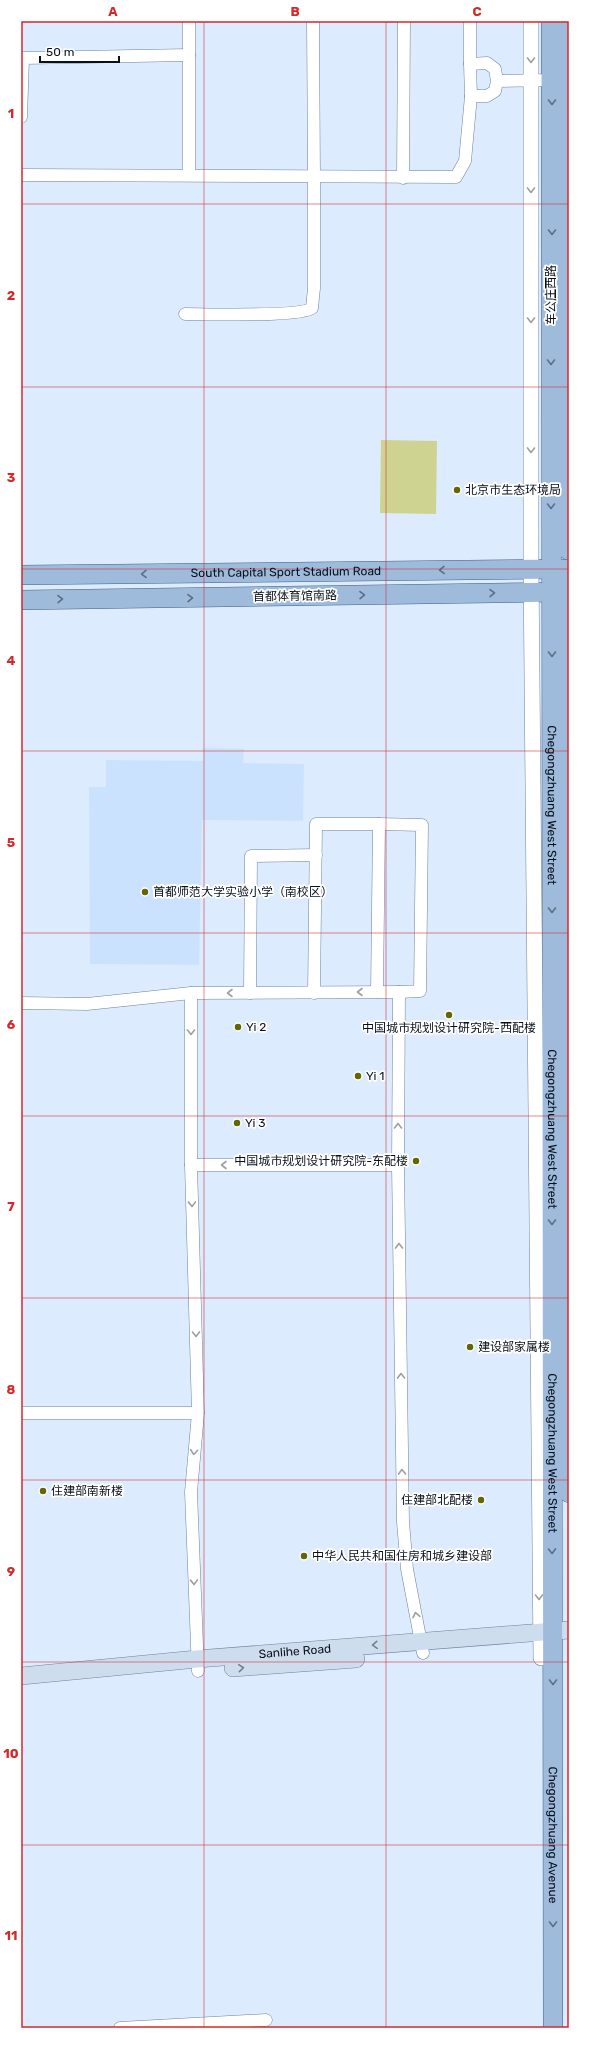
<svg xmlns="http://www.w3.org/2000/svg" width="590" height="2049" viewBox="0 0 590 2049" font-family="Rubik,'Noto Sans SC',sans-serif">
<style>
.built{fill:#cbe2ff}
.green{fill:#cfd391}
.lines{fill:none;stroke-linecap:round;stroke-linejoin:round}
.minor-casing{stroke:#6d839e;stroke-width:13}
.tertiary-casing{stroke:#6d839e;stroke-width:16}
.secondary-casing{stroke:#6d839e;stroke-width:18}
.primary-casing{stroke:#3f6189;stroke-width:20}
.minor{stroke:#fff;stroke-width:12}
.tertiary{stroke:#fff;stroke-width:15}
.secondary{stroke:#ceddee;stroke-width:17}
.primary{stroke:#9ebbdc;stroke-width:19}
.oneway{stroke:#9c9fa3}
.oneway2{stroke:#5a6e85}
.oneway3{stroke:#75818f}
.grid{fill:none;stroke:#d62828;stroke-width:1;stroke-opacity:0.55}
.poi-dot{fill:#646602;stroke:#fff;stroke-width:1.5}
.labels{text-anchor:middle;stroke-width:3.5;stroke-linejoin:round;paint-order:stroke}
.street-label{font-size:12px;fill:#08101a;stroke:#fff}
.poi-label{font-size:12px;fill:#08101a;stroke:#fff;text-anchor:start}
.neatline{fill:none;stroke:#d62828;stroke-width:1.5}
.grid-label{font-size:13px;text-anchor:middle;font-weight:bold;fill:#d62828}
</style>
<rect width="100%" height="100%" fill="#dcebfd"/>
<path class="built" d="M203,748L244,749L243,763L304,764L303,821L202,820L199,965L90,964L89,787H106V760L203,761Z"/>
<path class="green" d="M381,440L437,441L436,514L380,513Z"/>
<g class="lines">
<defs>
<g id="minor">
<path d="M189,21V174"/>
<path d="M470,21V64"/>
<path d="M497,81L495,91L487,96H471L470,64L487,63L495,69L497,81L557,80"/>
<path d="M21,117L23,58L189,55"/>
<path d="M21,175L456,177L465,161L471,96"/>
<path d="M403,178L404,21"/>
<path d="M185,314C204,314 302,317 312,308L314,288V178L313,21"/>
<path d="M377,992L379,824L422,825L420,991L399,992"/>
<path d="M191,993V1165L198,1413L191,1492L198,1671"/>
<path d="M250,993L251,856L316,855"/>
<path d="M314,993L316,824H379"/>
<path d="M21,1003L87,1004L191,993L399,992L398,1165"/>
<path d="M191,1165H398L403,1522L407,1569L423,1653"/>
<path d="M21,1413H198"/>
<path d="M120,2028L266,2020"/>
</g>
<path id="tertiary" d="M531,21V569L541,1658"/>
<g id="secondary">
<path d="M233,1668L356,1659"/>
<path id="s1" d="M21,1676L197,1659L569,1630"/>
</g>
<g id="primary">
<path id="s2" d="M551,21L553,2028"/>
<path d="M568,550V21"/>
<path d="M568,569L569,1493"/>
<path id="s3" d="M21,575L564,569"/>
<path d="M21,600L564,592"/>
</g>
</defs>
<use href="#minor" class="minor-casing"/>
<use href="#tertiary" class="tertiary-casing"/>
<use href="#secondary" class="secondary-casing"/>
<use href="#primary" class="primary-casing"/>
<use href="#minor" class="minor"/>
<use href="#tertiary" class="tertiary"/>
<use href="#secondary" class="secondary"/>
<use href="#primary" class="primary"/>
</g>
<defs><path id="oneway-chevron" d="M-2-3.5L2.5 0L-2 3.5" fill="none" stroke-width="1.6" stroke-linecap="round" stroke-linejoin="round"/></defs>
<g class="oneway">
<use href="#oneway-chevron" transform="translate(531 60) rotate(90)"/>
<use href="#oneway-chevron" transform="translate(531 190) rotate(90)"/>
<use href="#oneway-chevron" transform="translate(531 320) rotate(90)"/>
<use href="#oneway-chevron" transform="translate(531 450) rotate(90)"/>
<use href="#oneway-chevron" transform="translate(360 992) rotate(180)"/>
<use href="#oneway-chevron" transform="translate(230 993) rotate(180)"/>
<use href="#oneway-chevron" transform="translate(191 1032) rotate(90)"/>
<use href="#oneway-chevron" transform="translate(398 1126) rotate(-90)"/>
<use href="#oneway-chevron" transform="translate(224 1165) rotate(180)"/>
<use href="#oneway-chevron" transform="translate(192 1204) rotate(88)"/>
<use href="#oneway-chevron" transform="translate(399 1246) rotate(-91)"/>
<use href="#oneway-chevron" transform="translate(196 1334) rotate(89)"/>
<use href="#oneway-chevron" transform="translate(401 1376) rotate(-91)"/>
<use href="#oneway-chevron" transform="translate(194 1452) rotate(95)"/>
<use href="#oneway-chevron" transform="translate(402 1472) rotate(-91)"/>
<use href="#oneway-chevron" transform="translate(194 1582) rotate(88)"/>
<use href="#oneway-chevron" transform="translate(539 1597) rotate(90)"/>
<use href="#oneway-chevron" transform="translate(416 1615) rotate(-101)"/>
</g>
<g class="oneway2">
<use href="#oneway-chevron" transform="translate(552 102) rotate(90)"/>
<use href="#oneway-chevron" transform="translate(552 232) rotate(90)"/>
<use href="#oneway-chevron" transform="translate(551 362) rotate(90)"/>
<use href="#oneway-chevron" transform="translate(551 506) rotate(90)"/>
<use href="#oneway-chevron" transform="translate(442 570) rotate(179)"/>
<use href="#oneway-chevron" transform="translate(144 574) rotate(179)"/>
<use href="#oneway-chevron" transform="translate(492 593) rotate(-1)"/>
<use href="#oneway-chevron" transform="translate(362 595) rotate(-1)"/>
<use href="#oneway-chevron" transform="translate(190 598) rotate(-1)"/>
<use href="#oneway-chevron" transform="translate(60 599) rotate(-1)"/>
<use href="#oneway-chevron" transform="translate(552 654) rotate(90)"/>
<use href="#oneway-chevron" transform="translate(552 910) rotate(90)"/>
<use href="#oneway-chevron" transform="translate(552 1222) rotate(90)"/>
<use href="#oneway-chevron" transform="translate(552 1551) rotate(89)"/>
<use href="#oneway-chevron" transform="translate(553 1682) rotate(90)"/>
<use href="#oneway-chevron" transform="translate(553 1924) rotate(90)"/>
</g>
<g class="oneway3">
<use href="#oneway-chevron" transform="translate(375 1645) rotate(176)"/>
<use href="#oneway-chevron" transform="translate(241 1668) rotate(-5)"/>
</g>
<path class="grid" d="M204,21V2028M386,21V2028M21,204H569M21,387H569M21,569H569M21,751H569M21,933H569M21,1116H569M21,1298H569M21,1480H569M21,1662H569M21,1845H569"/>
<g class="poi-dot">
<circle cx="457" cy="490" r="4"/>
<circle cx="145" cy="892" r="4"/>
<circle cx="449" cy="1015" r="4"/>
<circle cx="238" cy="1027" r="4"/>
<circle cx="358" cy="1076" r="4"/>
<circle cx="237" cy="1123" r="4"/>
<circle cx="416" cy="1161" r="4"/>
<circle cx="470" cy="1347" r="4"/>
<circle cx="43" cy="1491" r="4"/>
<circle cx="481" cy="1500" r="4"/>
<circle cx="304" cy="1556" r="4"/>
</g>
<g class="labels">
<g class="street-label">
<text transform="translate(551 295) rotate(-90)" y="4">车公庄西路</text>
<text dy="4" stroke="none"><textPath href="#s3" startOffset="265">South Capital Sport Stadium Road</textPath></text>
<text transform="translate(295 596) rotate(-1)" y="4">首都体育馆南路</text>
<text dy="4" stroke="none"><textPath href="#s2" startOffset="784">Chegongzhuang West Street</textPath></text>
<text dy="4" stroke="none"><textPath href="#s2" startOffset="1108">Chegongzhuang West Street</textPath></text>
<text dy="4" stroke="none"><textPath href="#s2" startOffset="1432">Chegongzhuang West Street</textPath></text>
<text dy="4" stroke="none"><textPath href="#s1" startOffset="275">Sanlihe Road</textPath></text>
<text dy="4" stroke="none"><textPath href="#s2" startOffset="1814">Chegongzhuang Avenue</textPath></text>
</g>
<g class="poi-label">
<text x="465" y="494">北京市生态环境局</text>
<text x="153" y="896">首都师范大学实验小学（南校区）</text>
<text x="246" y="1031">Yi 2</text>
<text x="449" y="1032" text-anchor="middle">中国城市规划设计研究院-西配楼</text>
<text x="366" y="1080">Yi 1</text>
<text x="245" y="1127">Yi 3</text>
<text x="408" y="1165" text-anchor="end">中国城市规划设计研究院-东配楼</text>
<text x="478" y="1351">建设部家属楼</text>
<text x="51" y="1495">住建部南新楼</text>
<text x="473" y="1504" text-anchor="end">住建部北配楼</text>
<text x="312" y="1560">中华人民共和国住房和城乡建设部</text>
</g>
</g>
<rect width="590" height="2049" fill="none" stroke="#ffffff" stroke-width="44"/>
<path d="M40 56v6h79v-6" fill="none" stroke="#08101a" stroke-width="2"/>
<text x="46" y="56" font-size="12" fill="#08101a" stroke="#ffffff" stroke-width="3" paint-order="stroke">50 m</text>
<rect x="22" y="22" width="546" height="2005" class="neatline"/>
<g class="grid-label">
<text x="113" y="16">A</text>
<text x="295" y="16">B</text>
<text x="477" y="16">C</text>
<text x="11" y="118">1</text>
<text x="11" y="300">2</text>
<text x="11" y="482">3</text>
<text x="11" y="665">4</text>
<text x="11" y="847">5</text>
<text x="11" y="1029">6</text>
<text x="11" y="1211">7</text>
<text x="11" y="1394">8</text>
<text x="11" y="1576">9</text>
<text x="11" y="1758">10</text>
<text x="11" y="1940">11</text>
</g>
</svg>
